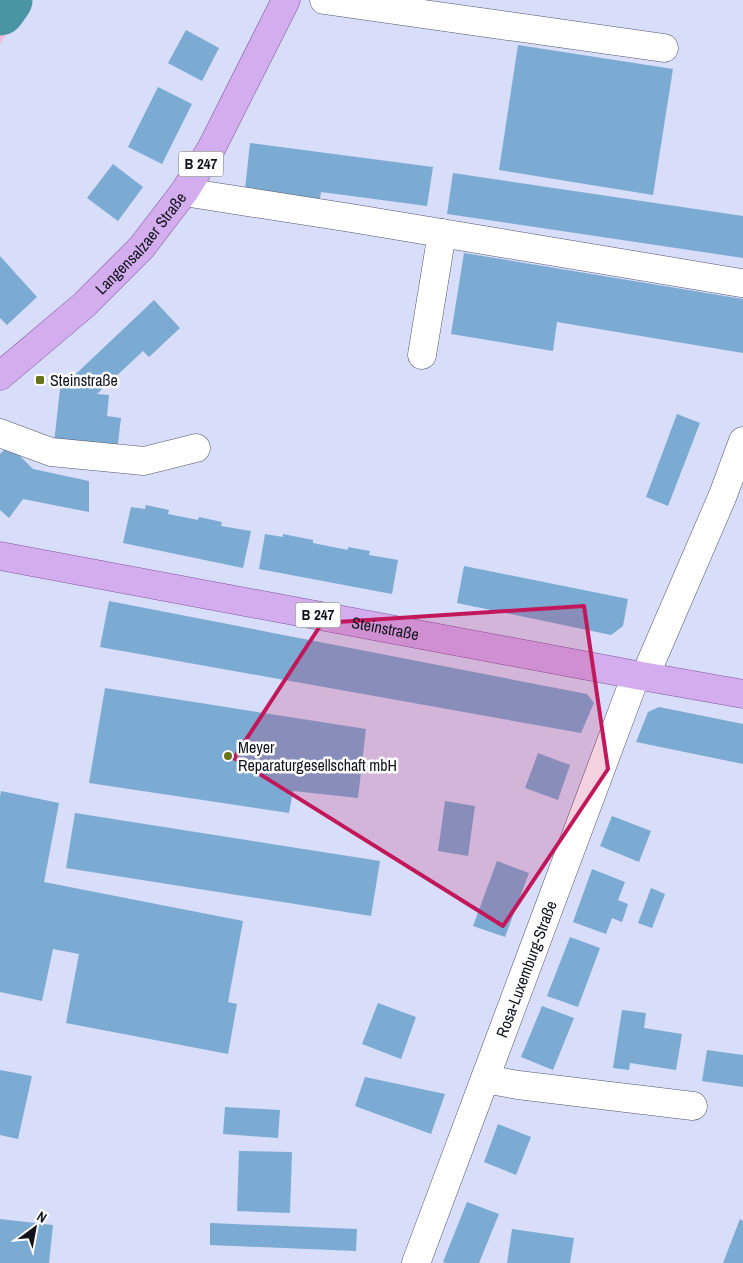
<svg xmlns="http://www.w3.org/2000/svg" width="743" height="1263" viewBox="0 0 743 1263" font-family="'Archivo Narrow',sans-serif">
<style>
.green{fill:#eebedb}
.lines{fill:none;stroke-linecap:round;stroke-linejoin:round}
.river{stroke:#4995a4;stroke-width:51}
.building{fill:#7babd3}
.minor-casing{stroke:#51556c;stroke-width:29}
.major-casing{stroke:#7d549e;stroke-width:29}
.minor{stroke:#fff;stroke-width:28}
.major{stroke:#d3adee;stroke-width:28}
.marked{fill:#c2185b;fill-opacity:0.2;stroke:#c2185b;stroke-width:4;stroke-linejoin:round}
.poi-dot{fill:#6a731c;stroke:#fff;stroke-width:2}
.labels{text-anchor:middle;stroke-width:5;stroke-linejoin:round;paint-order:stroke}
.shield{fill:#fff;stroke:#595a61;stroke-width:1}
.shield-label{font-size:15px;font-weight:bold;fill:#12141d}
.street-label{font-size:16px;fill:#12141d;stroke:#fff}
.poi-label{font-size:16px;fill:#12141d;stroke:#fff;text-anchor:start}
</style>
<rect width="100%" height="100%" fill="#d8ddf9"/>
<path class="green" d="M0,0H28L0,44Z"/>
<g class="lines">
<path class="river" d="M0,10L7,0"/>
</g>
<g class="building">
<path d="M186,30L219,48L202,81L168,63Z"/>
<path d="M518,45L673,69L653,195L499,170Z"/>
<path d="M158,87L192,104L162,164L128,147Z"/>
<path d="M250,143L433,167L427,206L321,192L320,199L245,189Z"/>
<path d="M113,164L143,187L118,221L87,198Z"/>
<path d="M453,173L743,216V258L447,214Z"/>
<path d="M464,253L743,299V353L557,322L553,351L451,334Z"/>
<path d="M0,256L37,297L7,325L0,318Z"/>
<path d="M154,300L180,328L149,357L143,351L97,394L109,395L107,416L121,418L117,451L54,443L60,389Z"/>
<path d="M677,414L700,423L668,506L646,497Z"/>
<path d="M9,445L33,469L89,481V512L23,499L9,518L0,510V454Z"/>
<path d="M146,505L169,510L168,514L198,520L199,517L222,522L221,526L251,531L243,568L123,543L131,507L145,509Z"/>
<path d="M265,534L283,537V534L313,540V543L348,550V547L370,551L369,555L398,560L392,594L259,569Z"/>
<path d="M464,566L628,599L623,626L611,635L457,603Z"/>
<path d="M109,601L587,694L594,703L581,733L100,647Z"/>
<path d="M105,688L366,729L358,798L293,791L289,813L89,783Z"/>
<path d="M659,707L743,724V764L636,742L648,712Z"/>
<path d="M538,753L570,765L558,800L525,788Z"/>
<path d="M1,791L59,803L44,882L243,921L228,1002L237,1004L228,1054L66,1023L79,954L53,949L42,1001L0,992V797Z"/>
<path d="M445,801L475,806L468,856L438,851Z"/>
<path d="M75,813L380,861L371,916L66,868Z"/>
<path d="M612,816L651,831L639,862L600,846Z"/>
<path d="M497,861L529,873L505,937L473,926Z"/>
<path d="M592,869L625,882L618,900L628,904L622,922L612,918L606,934L573,922Z"/>
<path d="M651,888L665,894L652,928L638,923Z"/>
<path d="M570,937L600,948L578,1007L547,996Z"/>
<path d="M378,1003L416,1017L401,1059L362,1044Z"/>
<path d="M542,1006L574,1018L553,1070L521,1057Z"/>
<path d="M622,1010L646,1013L644,1028L682,1034L676,1070L630,1063L629,1070L613,1068Z"/>
<path d="M707,1050L743,1055V1087L702,1081Z"/>
<path d="M0,1070L32,1076L18,1139L0,1135Z"/>
<path d="M365,1077L445,1094L431,1134L355,1106Z"/>
<path d="M225,1107L280,1110L278,1138L223,1134Z"/>
<path d="M498,1124L531,1137L516,1175L484,1162Z"/>
<path d="M239,1151L292,1152L290,1213L237,1211Z"/>
<path d="M467,1202L499,1214L479,1263H447L443,1262Z"/>
<path d="M0,1219L53,1225L49,1263H0Z"/>
<path d="M740,1219L743,1221V1263H723Z"/>
<path d="M210,1223L357,1229L356,1251L210,1245Z"/>
<path d="M512,1229L574,1238L570,1263H507Z"/>
</g>
<g class="lines">
<defs>
<g id="minor">
<path d="M324,0L664,48"/>
<path d="M184,192L351,218L741,283"/>
<path d="M422,355L442,233"/>
<path d="M0,433L51,452L144,461L196,448"/>
<path d="M645,676L723,495L743,441"/>
<path d="M485,1079L518,1085L693,1106"/>
<path id="s1" d="M416,1263L636,675"/>
</g>
<g id="major">
<path id="s2" d="M0,376L84,305L141,248L184,192L211,149L286,0"/>
<path id="s3" d="M0,556L636,675L743,694"/>
</g>
</defs>
<use href="#minor" class="minor-casing"/>
<use href="#major" class="major-casing"/>
<use href="#minor" class="minor"/>
<use href="#major" class="major"/>
</g>
<path class="marked" d="M584,606L608,769L503,926L234,758L322,623Z"/>
<g class="poi-dot">
<rect x="35" y="375" width="10" height="10" rx="2.5"/>
<circle cx="228" cy="756" r="5"/>
</g>
<g class="labels">
<g class="shield">
<rect x="178.5" y="151.5" width="45" height="25" rx="4"/>
<rect x="295.5" y="602.5" width="45" height="25" rx="4"/>
</g>
<g class="shield-label">
<text x="201" y="169">B 247</text>
<text x="318" y="620">B 247</text>
</g>
<g class="street-label">
<text dy="6" stroke="none"><textPath href="#s2" startOffset="194">Langensalzaer Straße</textPath></text>
<text dy="6" stroke="none"><textPath href="#s3" startOffset="392">Steinstraße</textPath></text>
<text dy="6" stroke="none"><textPath href="#s1" startOffset="314">Rosa-Luxemburg-Straße</textPath></text>
</g>
<g class="poi-label">
<text x="50" y="386">Steinstraße</text>
<text x="238" y="753">Meyer<tspan x="238" dy="18">Reparaturgesellschaft mbH</tspan></text>
</g>
</g>
<g transform="translate(35 1228) rotate(32)" stroke="#ffffff" stroke-width="4" paint-order="stroke">
<path d="M0-4L9 19L0 12L-9 19Z" fill="#12141d"/>
<text y="-8" font-size="14" font-weight="bold" text-anchor="middle" fill="#12141d">N</text>
</g>
</svg>
